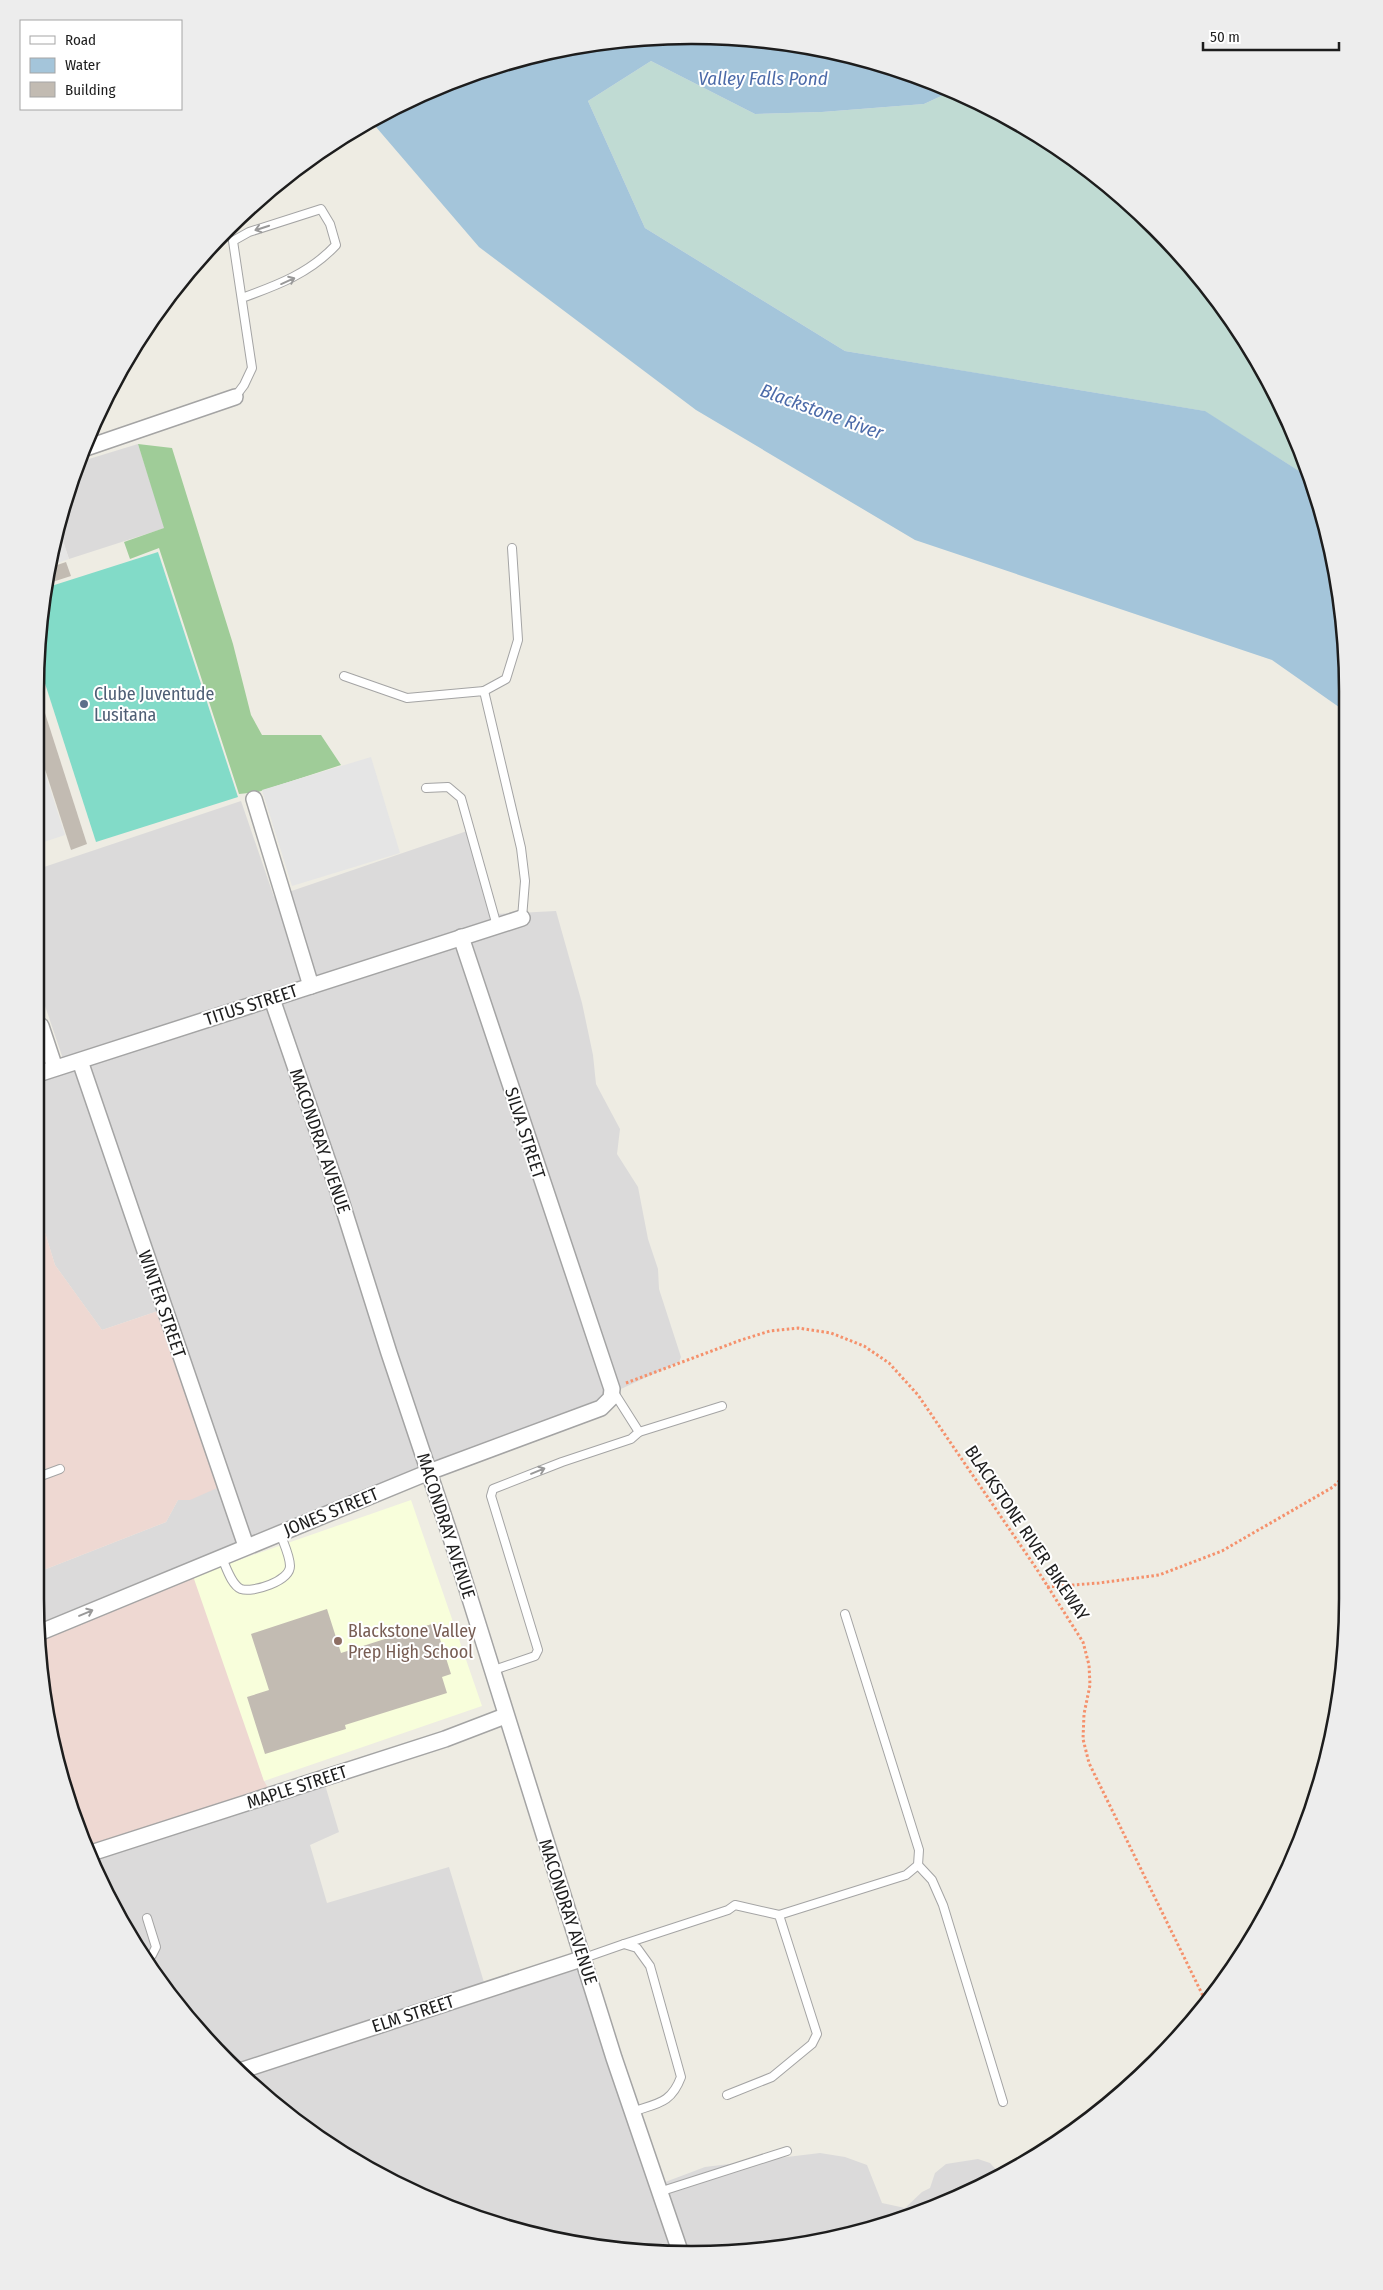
<svg xmlns="http://www.w3.org/2000/svg" width="1383" height="2290" viewBox="0 0 1383 2290" font-family="'Fira Sans Condensed',sans-serif">
<style>
.residential{fill:#dbdada}
.commercial{fill:#eed8d2}
.education{fill:#f8fedb}
.forest{fill:#9fcc98}
.wetland{fill:#c0dbd3}
.pitch{fill:#82dbc8}
.parking{fill:#e5e5e5}
.water{fill:#a4c5da}
.building{fill:#c2bbb2}
.lines{fill:none;stroke-linecap:round;stroke-linejoin:round}
.lane-casing{stroke:#a4a4a4;stroke-width:10}
.street-casing{stroke:#a4a4a4;stroke-width:18}
.path{stroke:#f5916c;stroke-width:3;stroke-dasharray:2.5 2.5;stroke-linecap:butt}
.lane{stroke:#fff;stroke-width:8}
.street{stroke:#fff;stroke-width:15}
.oneway{stroke:#999}
.service-dot{fill:#5c6f8a;stroke:#fff;stroke-width:2}
.education-dot{fill:#8d6e63;stroke:#fff;stroke-width:2}
.labels{text-anchor:middle;stroke-width:4;stroke-linejoin:round;paint-order:stroke}
.service-label{font-size:18px;fill:#4e5e75;stroke:#fff;text-anchor:start}
.street-label{font-size:18px;fill:#1d1d1d;stroke:#fff}
.education-label{font-size:18px;fill:#785e54;stroke:#fff;text-anchor:start}
.water-label{font-size:19px;font-style:italic;fill:#4c6ba9;stroke:#fff}
.rim{fill:none;stroke:#1d1d1d;stroke-width:2.5}
</style>
<rect width="100%" height="100%" fill="#eeece3"/>
<g class="residential">
<path d="M138,444L165,528L69,559L60,532L79,462Z"/>
<path d="M241,801L274,897L470,830L496,914L556,911L582,1003L593,1055L596,1084L620,1129L617,1154L638,1187L648,1239L658,1269L659,1289L681,1357L679,1362L608,1395L430,1470L41,1630V1571L166,1522L178,1500H190L161,1310L102,1330L55,1265L43,1226L41,1207V1073L58,1066L62,1056L41,994V868Z"/>
<path d="M323,1778L339,1832L310,1845L327,1903L449,1867L486,1989L581,1960L660,2184L705,2167L820,2153L845,2157L867,2165L882,2203L905,2208L922,2192L930,2188L935,2173L946,2164L978,2159L990,2163L999,2173L902,2220L777,2249L691,2255L606,2249L481,2220L401,2187L292,2119L170,1998L103,1889L88,1853Z"/>
</g>
<g class="commercial">
<path d="M42,1206L43,1226L55,1265L102,1330L161,1310L224,1485L190,1500H178L166,1522L41,1571Z"/>
<path d="M195,1563L264,1781L271,1793L88,1853L70,1809L41,1684V1629Z"/>
</g>
<path class="education" d="M411,1500L482,1706L264,1781L193,1576Z"/>
<path class="forest" d="M138,444L172,448L233,644L251,715L262,735H321L341,765L258,792L239,794L159,548L130,559L124,542L164,528Z"/>
<path class="wetland" d="M651,61L755,114L822,112L924,104L952,91L982,103L1091,170L1185,259L1260,364L1307,476L1204,411L845,351L645,228L588,101Z"/>
<path class="pitch" d="M158,552L238,797L96,842L41,671V606L45,588Z"/>
<g class="parking">
<path d="M60,532L69,559L52,565Z"/>
<path d="M371,757L400,853L292,886L262,790Z"/>
<path d="M41,760L65,835L41,843Z"/>
</g>
<path class="water" d="M734,36L861,57L952,91L924,104L822,112L755,114L651,61L588,101L645,228L845,351L1205,411L1307,476L1326,521L1347,648L1346,712L1272,660L915,540L696,410L479,247L370,120L480,70L606,41Z"/>
<g class="building">
<path d="M66,562L71,576L46,584L51,567Z"/>
<path d="M41,710H44L87,844L71,850L41,757Z"/>
<path d="M327,1609L341,1653L435,1623L451,1674L442,1677L447,1693L345,1725L346,1729L265,1754L247,1697L269,1690L251,1634Z"/>
</g>
<g class="lines">
<defs>
<g id="lane">
<path d="M235,397L244,385L252,368L233,241L249,232L321,209L330,224L336,245C310,273 278,285 242,298"/>
<path d="M344,676L407,698L484,691L521,848L525,881L522,918"/>
<path d="M484,691L506,679L518,640L512,548"/>
<path d="M426,788L448,787L461,798L497,926"/>
<path d="M613,1391L639,1432"/>
<path d="M41,1476L60,1469"/>
<path d="M221,1556C226,1566 231,1585 241,1589C253,1593 290,1581 290,1566C290,1556 283,1542 280,1533"/>
<path d="M491,1671L535,1656L538,1650L491,1496L493,1489L562,1462L631,1439L639,1432L722,1406"/>
<path d="M918,1865L932,1880L943,1905L1003,2102"/>
<path d="M779,1915L906,1875L918,1865L919,1850L845,1614"/>
<path d="M624,1944L728,1910L735,1905L779,1915L817,2034L812,2044L772,2077L727,2095"/>
<path d="M145,1957L152,1955L156,1947L147,1918"/>
<path d="M584,1958L624,1944L637,1948L650,1966L681,2077C671,2104 657,2103 632,2112"/>
<path d="M659,2192L787,2151"/>
</g>
<g id="street">
<path d="M83,449L235,397"/>
<path d="M254,799L311,986"/>
<path d="M272,999L337,1188L389,1353L451,1538L614,2058L681,2254"/>
<path d="M41,1026L55,1068"/>
<path d="M80,1061L246,1546"/>
<path d="M41,1073L522,918"/>
<path d="M41,1632L429,1472L601,1408L611,1398L612,1389L461,937"/>
<path d="M88,1854L445,1739L505,1716"/>
<path d="M243,2070L584,1958"/>
</g>
</defs>
<use href="#lane" class="lane-casing"/>
<use href="#street" class="street-casing"/>
<g class="path">
<path d="M626,1383L741,1340L770,1331L798,1328L831,1333L864,1346L889,1363L918,1395L1036,1568L1083,1642L1089,1665L1090,1685L1084,1714L1083,1739L1089,1763L1207,2004"/>
<path d="M1047,1587L1099,1583L1159,1575L1222,1551L1333,1487L1343,1477"/>
</g>
<use href="#lane" class="lane"/>
<use href="#street" class="street"/>
</g>
<defs><path id="oneway-shaft" d="M-6 0H5M1.5-3L5.5 0L1.5 3" fill="none" stroke-width="1.6" stroke-linecap="round" stroke-linejoin="round" transform="scale(1.25)"/></defs>
<g class="oneway">
<use href="#oneway-shaft" transform="translate(262 228) rotate(162)"/>
<use href="#oneway-shaft" transform="translate(288 281) rotate(-24)"/>
<use href="#oneway-shaft" transform="translate(538 1471) rotate(-22)"/>
<use href="#oneway-shaft" transform="translate(86 1613) rotate(-23)"/>
</g>
<circle class="service-dot" cx="84" cy="704" r="5"/>
<circle class="education-dot" cx="338" cy="1641" r="5"/>
<g class="labels">
<g class="service-label">
<text x="94" y="700">Clube Juventude<tspan x="94" dy="21">Lusitana</tspan></text>
</g>
<g class="street-label">
<text transform="translate(251 1005) rotate(-18)" y="6">TITUS STREET</text>
<text transform="translate(525 1133) rotate(72)" y="6">SILVA STREET</text>
<text transform="translate(320 1141) rotate(71)" y="6">MACONDRAY AVENUE</text>
<text transform="translate(162 1304) rotate(71)" y="6">WINTER STREET</text>
<text transform="translate(331 1512) rotate(-22)" y="6">JONES STREET</text>
<text transform="translate(446 1526) rotate(72)" y="6">MACONDRAY AVENUE</text>
<text transform="translate(1027 1533) rotate(56)" y="6">BLACKSTONE RIVER BIKEWAY</text>
<text transform="translate(297 1787) rotate(-18)" y="6">MAPLE STREET</text>
<text transform="translate(568 1912) rotate(72)" y="6">MACONDRAY AVENUE</text>
<text transform="translate(413 2014) rotate(-18)" y="6">ELM STREET</text>
</g>
<g class="education-label">
<text x="348" y="1637">Blackstone Valley<tspan x="348" dy="21">Prep High School</tspan></text>
</g>
<g class="water-label">
<text x="763" y="85">Valley Falls Pond</text>
<text transform="translate(822 411) rotate(20)" y="7">Blackstone River</text>
</g>
</g>
<path d="M0 0H1383V2290H0ZM691 44H692A647 647 0 0 1 1339 691V1599A647 647 0 0 1 692 2246H691A647 647 0 0 1 44 1599V691A647 647 0 0 1 691 44Z" fill="#ededed" fill-rule="evenodd"/>
<path class="rim" d="M691 44H692A647 647 0 0 1 1339 691V1599A647 647 0 0 1 692 2246H691A647 647 0 0 1 44 1599V691A647 647 0 0 1 691 44Z"/>
<rect x="20" y="20" width="162" height="90" fill="#ffffff" stroke="#a5a5a5"/>
<rect x="30" y="36" width="25" height="8" fill="#ffffff" stroke="#a5a5a5"/>
<text x="65" y="45" font-size="15" fill="#1d1d1d">Road</text>
<rect x="30" y="58" width="25" height="15" fill="#a4c5da" stroke="#a5a5a5"/>
<text x="65" y="70" font-size="15" fill="#1d1d1d">Water</text>
<rect x="30" y="82" width="25" height="15" fill="#c2bbb2" stroke="#a5a5a5"/>
<text x="65" y="95" font-size="15" fill="#1d1d1d">Building</text>
<path d="M1203 42v8h136v-8" fill="none" stroke="#1d1d1d" stroke-width="2.5"/>
<text x="1210" y="42" font-size="15" fill="#1d1d1d" stroke="#ffffff" stroke-width="4" paint-order="stroke">50 m</text>
</svg>
